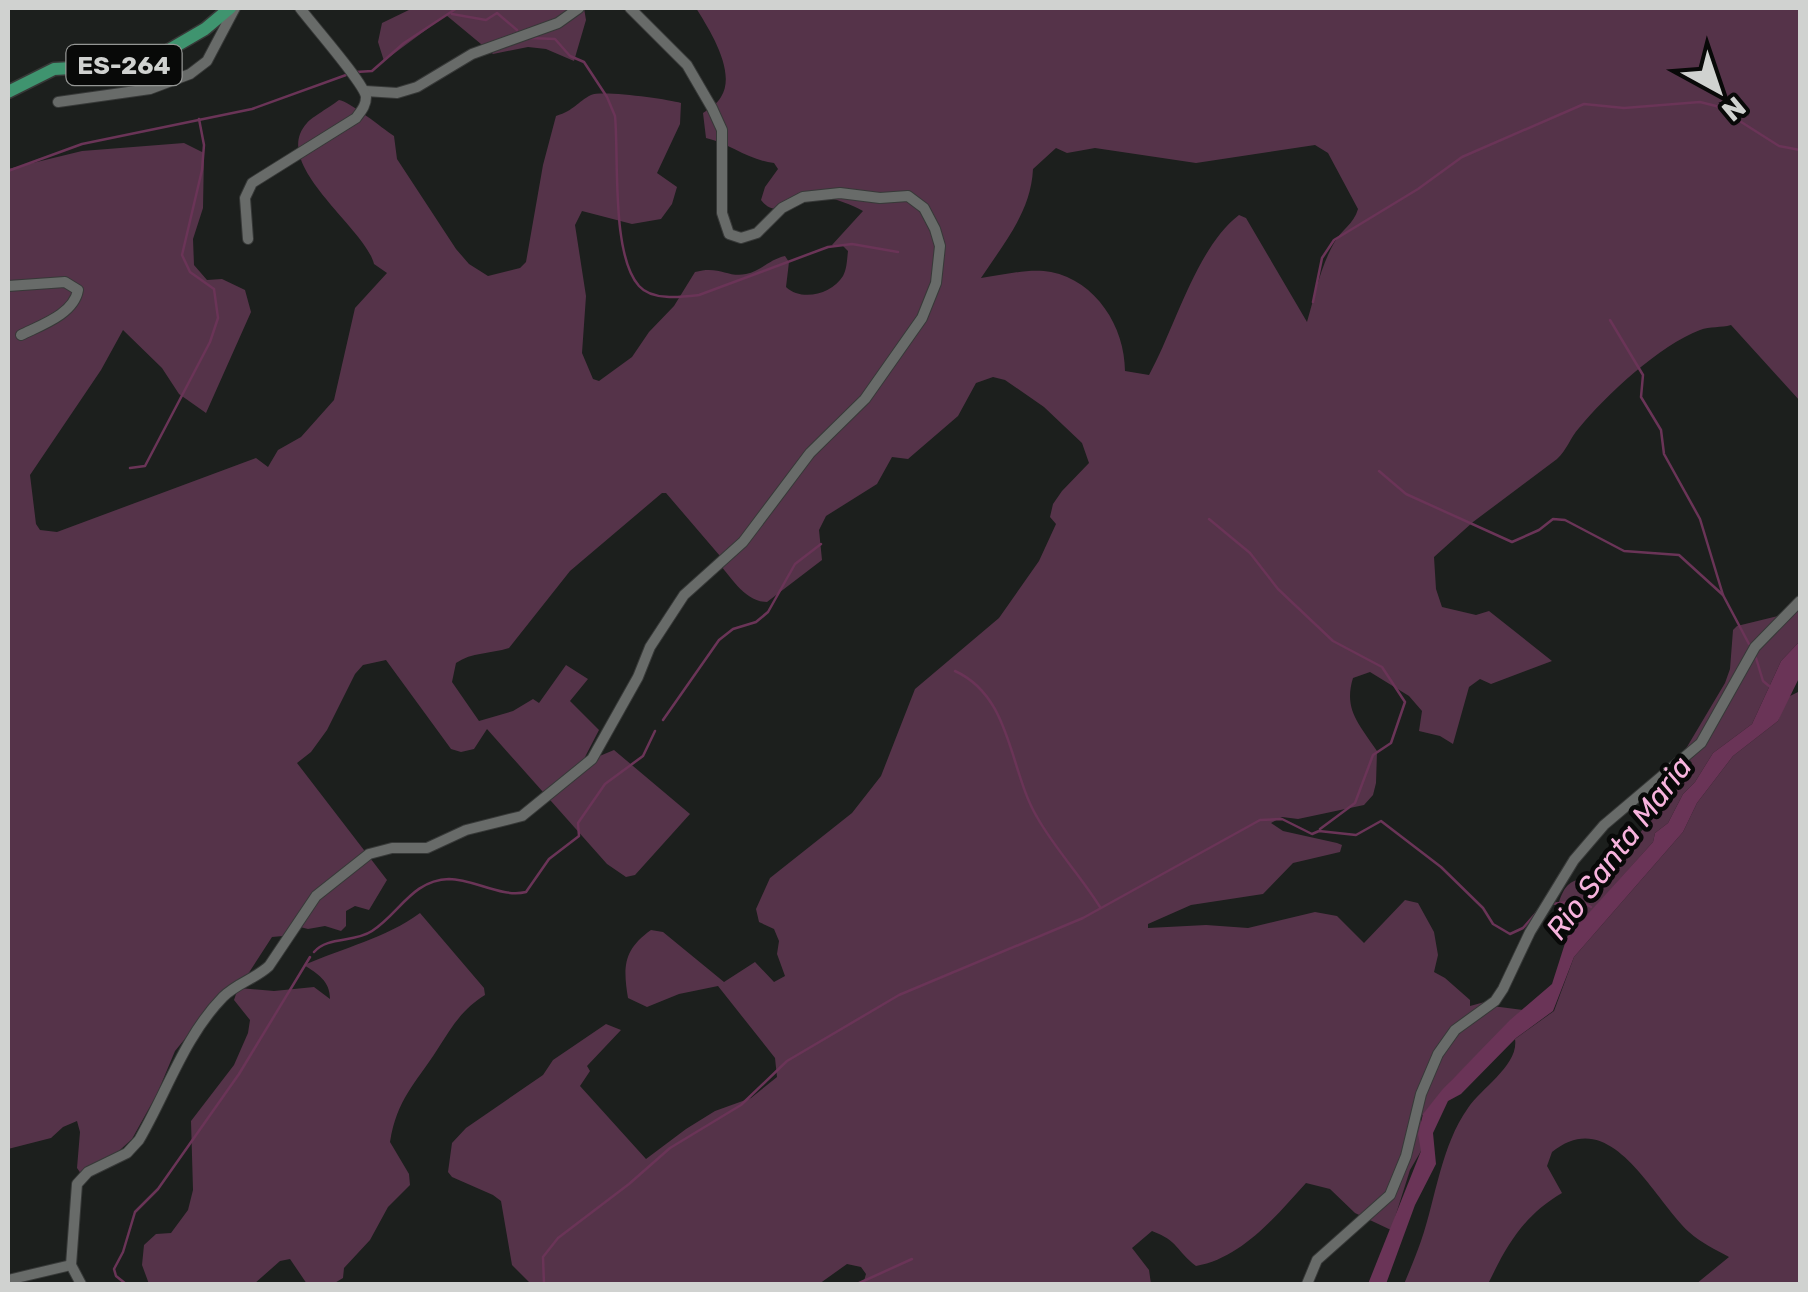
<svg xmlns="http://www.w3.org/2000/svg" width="1808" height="1292" viewBox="0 0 1808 1292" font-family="Rubik,sans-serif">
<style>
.green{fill:#553349;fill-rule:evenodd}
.water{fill:#6a3457}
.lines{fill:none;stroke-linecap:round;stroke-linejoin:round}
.stream{stroke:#6a3457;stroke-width:2.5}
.minor-casing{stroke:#373938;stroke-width:12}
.major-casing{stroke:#373938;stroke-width:15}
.minor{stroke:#686b69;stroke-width:10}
.major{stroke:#3f946f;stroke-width:12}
.labels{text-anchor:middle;stroke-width:9;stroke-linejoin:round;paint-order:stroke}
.shield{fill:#080908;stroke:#949694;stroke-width:2.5}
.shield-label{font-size:25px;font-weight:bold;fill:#d0d2d0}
.water-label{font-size:30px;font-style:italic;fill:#f7b3dd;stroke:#080908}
</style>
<rect width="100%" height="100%" fill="#1c1f1d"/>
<g class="green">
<path d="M413,8H584L586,20L574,61L546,49L528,47L493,54L446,15L384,61L378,42L382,23Z"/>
<path d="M696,8H1800V401L1731,325C1721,328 1710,326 1700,330C1660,345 1606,395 1579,428C1570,438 1567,450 1557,459L1473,522L1434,557L1436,589L1442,607L1476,615L1489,611L1552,661L1491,684L1480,679L1469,687L1453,744L1440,736L1419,731L1422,711L1409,696L1370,672L1353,678C1343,710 1360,725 1377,751L1376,783L1373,795L1364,805L1298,819L1282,817L1271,823L1283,831L1337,843L1342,845L1340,852L1293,863L1263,894L1191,905L1148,924V928L1206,925L1248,928L1315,912L1337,916L1364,943L1405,900L1418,903L1434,932L1438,955L1434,972L1445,978L1470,1000V1006L1492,1000V1006L1523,1010L1452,1080L1421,1117V1151L1410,1170L1391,1230L1355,1213L1330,1189L1306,1183C1276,1216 1242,1258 1196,1266C1176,1251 1179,1241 1152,1231L1132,1248L1149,1270L1151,1284H863L866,1274L861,1267L847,1264L819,1284H531L512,1265L501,1201L493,1195L452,1177L448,1172L452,1143L466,1128L543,1075L553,1060L606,1024L621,1030L587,1066L590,1071L580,1086L646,1159L686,1129L715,1111L751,1098L777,1077L775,1058L718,986L679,994L647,1007L628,998C623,967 623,950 651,930L663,932L724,982L755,962L774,982L785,976L777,954L779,941L774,929L759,922L756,909L770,878L852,813L881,776L915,689L999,618L1039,561L1056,524L1050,517L1053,504L1062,491L1089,463L1082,443L1044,407L1005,380L993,377L976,383L958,416L908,459L892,457L877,484L826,516L819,530L822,560L767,602C745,602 730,576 717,561L720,556L666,493H662L570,571L509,648C490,654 472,652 456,663L452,682L479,721L513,711L533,699L539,703L566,665L588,679L570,701L599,730L585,757L590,760L614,750L690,814L635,875L626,877L607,864L487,729L474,749L461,752L451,749L386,660L363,665L355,674L327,730L311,752L297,763L387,880L369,910L355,906L346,911V926L341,931L325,926L308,929L296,926L283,936L272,937L239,988L274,991L314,987L330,999C330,981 318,974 304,965C343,948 386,938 420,913L484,988L485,995C462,1009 451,1028 437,1050C415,1084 397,1099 390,1142L409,1174L410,1185L388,1207L370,1240L344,1268L343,1278L333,1284H307L290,1259L280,1261L254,1284H149L142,1265L144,1245L156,1234L171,1233L188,1210L193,1190L191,1121L234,1065L248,1033L250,1020L234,1000L237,991L193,1029L175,1051L157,1094L132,1139L86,1181L77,1168L80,1132L77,1121L63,1127L51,1138L8,1149V169L82,151L184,143L204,153L203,208L193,239L194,265L207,280L222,279L245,290L251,312L206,413L179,394L162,368L123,330L101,370L30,475L36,524L40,530L57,532L256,458L268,467L278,450L301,437L334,400L355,308L387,273L374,264C365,227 269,164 307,123C312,117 330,107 339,100C349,101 382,128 394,136L397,159L456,249L469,264L488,276L520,268L526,262L543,165L556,116C575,110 577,102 591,95C602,90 667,99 681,103L680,124L657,173L677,187L672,204L661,219L632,224L582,211L575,225L586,296L582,353L593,379L599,381L632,357L649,332L674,306L695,272C719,265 728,278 746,274C761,271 770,259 785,256L789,262L786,287C802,302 832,294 843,276C847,269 847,259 848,251L843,246L832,245L863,211C853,205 834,198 823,197C802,194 778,223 761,200L765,187L778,169L774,163C748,160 731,144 706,138L703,113C709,109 717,104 721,97C737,72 709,29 696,8ZM1315,145L1328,153L1358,209C1354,224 1341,230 1334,243C1320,268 1315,295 1307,322L1246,218L1239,215C1196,248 1175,328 1149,375L1125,371C1125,327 1096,281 1051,272C1029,268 1003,275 981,278C1004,243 1031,212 1033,169L1056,148L1067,153L1095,148L1196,163Z"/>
<path d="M1800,598V641L1781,661L1752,724L1713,753L1695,782L1683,794L1668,823L1655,833L1653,842L1577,927L1563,916L1558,906C1568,868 1585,885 1611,872L1692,763L1684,752L1725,683L1730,669L1733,630L1737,626L1782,615Z"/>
<path d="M1800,691V1284H1696L1729,1257C1716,1250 1700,1242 1689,1232C1651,1196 1611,1104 1552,1152L1547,1166L1562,1193C1523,1216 1507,1245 1488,1284H1404C1410,1270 1416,1255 1421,1241C1436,1197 1441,1146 1468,1108C1482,1087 1519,1065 1515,1039L1554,1011L1574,957L1683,832L1697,803L1733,756L1778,721L1786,698Z"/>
</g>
<path class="water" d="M1800,641V676L1778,721L1733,756L1697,803L1683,832L1574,957L1553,1011L1516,1038L1461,1094L1448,1101L1433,1133L1436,1164L1415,1205L1386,1284H1368L1421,1151L1418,1134L1423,1114L1442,1090L1510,1020L1552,984L1567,937L1653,842L1655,833L1668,823L1683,794L1695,782L1713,753L1752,724L1781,661Z"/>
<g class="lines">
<g class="stream">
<path d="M452,14L486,20L497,13L517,30"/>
<path d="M528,38L555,39L570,56L584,62L607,97L615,116C619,157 611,255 639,286C652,301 682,297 699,295L828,247L852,244L898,252"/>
<path d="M356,72L372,71L404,43L457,8"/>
<path d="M8,171L82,144L252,109L346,75"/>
<path d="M1313,302L1322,258L1334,240L1418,189L1462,157L1584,104L1624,108L1700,102L1716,106L1779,146L1800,150"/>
<path d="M1610,320L1643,375L1641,397L1661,430L1664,454L1700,519L1723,595L1749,644"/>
<path d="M130,468L145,466L210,342L218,318L214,289L190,272L182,255L202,170L204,145L199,119"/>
<path d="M1379,471L1406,494L1512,542L1539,530L1553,519L1565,520L1624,551L1679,555L1723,595"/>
<path d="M1209,519L1250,553L1278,589L1333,641L1382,667L1405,702L1391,743L1373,755L1355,803L1320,829"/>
<path d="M1756,658L1763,681L1769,686"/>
<path d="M955,671C1012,697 1009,770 1037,817C1055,849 1081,876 1100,907"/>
<path d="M663,720L719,640L733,629L756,622L768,612L795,564L821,544"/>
<path d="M1551,904L1580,901L1591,907"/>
<path d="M314,952C328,936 354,943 372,931C399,914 412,880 449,879C474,879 501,898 526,892L549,859L579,836L578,823L605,784L643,756L655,731"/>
<path d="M126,1284L116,1276L114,1269L123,1252L135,1212L158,1189L239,1074L310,957"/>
<path d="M544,1284L543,1257L558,1238L629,1184L670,1148L741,1105L787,1061L899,995L1083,918L1260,820L1282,819L1312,834L1319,831L1356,835L1381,821L1441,867L1483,908L1493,924L1510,934L1523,928L1537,912"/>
<path d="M857,1284L912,1259"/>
</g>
<defs>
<g id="minor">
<path d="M365,91L397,93L417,87L472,54L558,23L579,8"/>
<path d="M58,102L150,89L190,74L207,61L235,8"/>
<path d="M248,239L245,198L252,183L356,118C361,111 366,106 366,97C365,84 311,23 300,8"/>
<path d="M8,286L65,282L78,290C74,314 41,325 21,335"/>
<path d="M8,1280L71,1265"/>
<path d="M81,1284L71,1265L77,1184L88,1172L127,1153L139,1140C167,1092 184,1037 223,997C237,983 255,979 269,966L316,896L369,854L392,848H427L466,830L522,816L592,759L638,677L650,647L684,595L743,542L810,453L865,399L922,318L936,283L940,246L935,229L924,208L908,196L880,198L840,193L803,197L782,208L757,233L741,238L729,234L722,213V130L712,108L687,65L630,8"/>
<path d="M1307,1284L1317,1260L1390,1195L1406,1156L1421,1094L1438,1054L1455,1030L1495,1001L1503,989L1530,932L1574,860L1604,825L1701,743L1755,647L1800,601"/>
</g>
<path id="major" d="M8,92L54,69L128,65L157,57L205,29L230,8"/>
</defs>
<use href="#minor" class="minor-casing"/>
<use href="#major" class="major-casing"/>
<use href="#minor" class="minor"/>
<use href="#major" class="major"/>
</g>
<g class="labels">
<rect class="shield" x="66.5" y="45" width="115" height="40" rx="8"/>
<g class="shield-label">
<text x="124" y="74">ES-264</text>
</g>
<g class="water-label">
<text transform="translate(1619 848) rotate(-53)" y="10">Rio Santa Maria</text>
</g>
</g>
<rect width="1808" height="1292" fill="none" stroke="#d0d2d0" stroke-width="20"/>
<g transform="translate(1718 90) rotate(140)" stroke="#080908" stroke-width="8" paint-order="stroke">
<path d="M0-8L18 38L0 25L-18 38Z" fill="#d0d2d0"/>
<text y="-15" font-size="28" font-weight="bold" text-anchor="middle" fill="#d0d2d0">N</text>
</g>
</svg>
